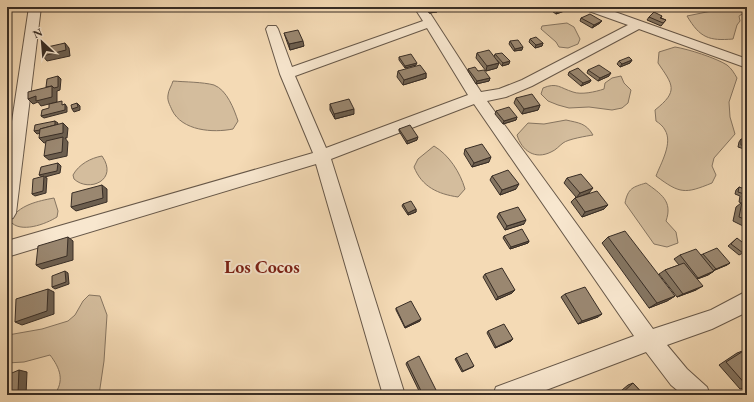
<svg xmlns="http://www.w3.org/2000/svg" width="754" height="402" viewBox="0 0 754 402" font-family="'EB Garamond',serif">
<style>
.green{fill:#d4bd9d;stroke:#867561}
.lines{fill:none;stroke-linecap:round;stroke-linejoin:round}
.minor-casing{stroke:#675849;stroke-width:2}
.minor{fill:#f8e7cf;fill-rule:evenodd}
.wall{fill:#847460;stroke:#382d25}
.shaded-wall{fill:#6c5e4e;stroke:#382d25}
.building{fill:#9a8770;stroke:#382d25}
.labels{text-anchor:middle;stroke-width:4;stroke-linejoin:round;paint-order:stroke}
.district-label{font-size:18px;font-weight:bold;fill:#7a1f14;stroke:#f8e7cf}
</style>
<rect width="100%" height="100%" fill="#f4dab5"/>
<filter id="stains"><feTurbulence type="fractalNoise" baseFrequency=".005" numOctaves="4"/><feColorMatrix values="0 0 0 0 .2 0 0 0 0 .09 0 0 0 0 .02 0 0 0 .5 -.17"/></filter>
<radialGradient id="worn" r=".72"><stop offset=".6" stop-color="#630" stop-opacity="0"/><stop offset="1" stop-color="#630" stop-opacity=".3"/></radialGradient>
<g class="green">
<path d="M731,7H747V14L744,13L739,16L740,21L737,25L733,39C709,41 700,38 687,16Z"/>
<path d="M567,23L574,27L580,39L578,44L568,48L559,47L556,42L541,29L542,26Z"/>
<path d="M675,47C688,49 716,58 727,65C732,69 734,73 737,78L729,102L730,117L735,134L714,158L712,166L716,175L712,183C685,194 680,194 656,176C661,163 673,143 665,130C663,126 659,123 656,121L655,110C679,91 673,85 658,63L659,52Z"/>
<path d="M621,76L624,83L631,90L628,103L622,108L612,110L589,107L569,108L558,105L548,101L541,94L543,88C557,82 560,88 573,92C581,95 595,92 604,89L605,83L612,78Z"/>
<path d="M173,81C185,82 203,82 214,85C227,90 234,109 238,121L233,129C213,133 182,131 172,110C170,105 167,101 168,95C168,91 172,85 173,81Z"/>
<path d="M566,120C579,123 586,123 593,135C587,136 568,139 563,143C559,146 556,150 551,152C535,160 522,151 517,135L528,123L544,124Z"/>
<path d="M434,146C449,155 460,172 465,189L458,197C438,194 422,187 414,167L418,159Z"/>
<path d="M102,156C119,180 89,193 74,179L73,175C79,164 91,158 102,156Z"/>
<path d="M646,183C661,194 673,201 666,221L676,232L678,243L667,247L654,244L625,203C628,188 633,187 646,183Z"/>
<path d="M54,198L58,211L57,217C46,224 20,234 10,221C18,205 38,201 54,198Z"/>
<path d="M89,295L100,296L107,315L104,361L99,395H54C65,381 60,368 50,355L24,362L7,363V337L8,335L42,329L68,321L75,315L83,301Z"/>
</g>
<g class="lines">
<defs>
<g id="minor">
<path d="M29,7H41L16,213L13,218L7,220V155Z"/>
<path d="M414,7H426L481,92L499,89L522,80L628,25L586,10L584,7H601L747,59V68L639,29L532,86L506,97L487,101L653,329L711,310L747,291V312L712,329L667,345L687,369L707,387L710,395H683L671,385L646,352L533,395H493L496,387L634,336L474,104L331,159L405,395H383L316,164L7,257V241L313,153L280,74L266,29L268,26H276L278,29L292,67L423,21ZM427,28L468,95L326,148L295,76Z"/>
</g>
</defs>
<use href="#minor" class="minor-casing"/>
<use href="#minor" class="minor"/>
</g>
<g class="wall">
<path d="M423,7H438L437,12L429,13L428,11H426Z"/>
<path d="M550,7H568L567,10L556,14L549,9Z"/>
<path d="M662,16L661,18L666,20L661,26L647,20L649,17Z"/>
<path d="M581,18L602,21L600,23L592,28L580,21Z"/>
<path d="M284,33L304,46L290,50L286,39Z"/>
<path d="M530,39L543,43L542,46L535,48L529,42Z"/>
<path d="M510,41L522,50L514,51L509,44Z"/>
<path d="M477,53L494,57L495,54L509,64L502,66L497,60V68L486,71L476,58Z"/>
<path d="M399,57L416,65L405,68L399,60Z"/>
<path d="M632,60L630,63L620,67L617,64L619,61Z"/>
<path d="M468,69L478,71L490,78L489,81L476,84L468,71Z"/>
<path d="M588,70L609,76L598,81L587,73Z"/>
<path d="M398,71L426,73V78L403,85L397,77Z"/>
<path d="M569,72L591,80L590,82L581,86L568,75Z"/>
<path d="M516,98L540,105L538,110L522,114L514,103Z"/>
<path d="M330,104L354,114L335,119L330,110Z"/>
<path d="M496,111L517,117L516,120L503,124L495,114Z"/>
<path d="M399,129L417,140L407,144L399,131Z"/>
<path d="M741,139L747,141V150L738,147L739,142Z"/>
<path d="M465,149L489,162L472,167L464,154Z"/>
<path d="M492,176L516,189L500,195L490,180Z"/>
<path d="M567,178L589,193L584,195L604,209L582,217L571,202L576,197L564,183Z"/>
<path d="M747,180V228L733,221L736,207L741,203L739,202L740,196L735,194L736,190L739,187L746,190V181Z"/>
<path d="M403,204L416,209V212L408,215L402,206Z"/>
<path d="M499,213L524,224L505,230L497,217Z"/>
<path d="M504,236L529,241L528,243L510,249L503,238Z"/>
<path d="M608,237L675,296L667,301L649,308L602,243Z"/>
<path d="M737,238L743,253L739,255L728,246Z"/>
<path d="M703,254L727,265L714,270V271L708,275L697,279L696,290L677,297L659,274L665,270L679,265L674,259L680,255H701Z"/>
<path d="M485,274L515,290L512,293L496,300L483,277Z"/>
<path d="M565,294L598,317L578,324L561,297Z"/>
<path d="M396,308L420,321L405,328L396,310Z"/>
<path d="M488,331L513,339L511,341L495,348L487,333Z"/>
<path d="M745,350L747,353V387L740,389L719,365L737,353Z"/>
<path d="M456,358L474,366L473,367L462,372L455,359Z"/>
<path d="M407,362L436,393L432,395H421L406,364Z"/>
<path d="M633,383L644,395H616L628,385Z"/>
</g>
<g class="shaded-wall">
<path d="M436,7H438L437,12L429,13V10Z"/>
<path d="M568,7L567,10L556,14L557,12Z"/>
<path d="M602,21L600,23L592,28L594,25Z"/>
<path d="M303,41L304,46L290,50L289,44Z"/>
<path d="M65,43L69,48L70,56L47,61L43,56Z"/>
<path d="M543,43L542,46L535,48L536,45Z"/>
<path d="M523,47L522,50L514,51L515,49Z"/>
<path d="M632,60L630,63L620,67L622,64Z"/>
<path d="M510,61L509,64L502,66L503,63Z"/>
<path d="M417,63L416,65L405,68V66Z"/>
<path d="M499,63L497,68L486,71L487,66Z"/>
<path d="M426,73V78L403,85L404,80Z"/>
<path d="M611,73L609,76L598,81L600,78Z"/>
<path d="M58,76L61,79L60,90L57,91V102L41,106L38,102L33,104L28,99L52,86Z"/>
<path d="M490,78L489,81L476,84L477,81Z"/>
<path d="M591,80L590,82L581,86L583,83Z"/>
<path d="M77,103L80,106V110L74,112L72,109Z"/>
<path d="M65,104L67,107V112L44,118L41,116Z"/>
<path d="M540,105L538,110L522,114L524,109Z"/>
<path d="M354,109V114L335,119L334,114Z"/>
<path d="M517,117L516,120L503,124L504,121Z"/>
<path d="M55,121L58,123L57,129L37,134L34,131Z"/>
<path d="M63,123L68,128L67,138H65L68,142L67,156L49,160L44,156L63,139L44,143L39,138Z"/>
<path d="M418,137L417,140L407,144V141Z"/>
<path d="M491,157L489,162L472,167L474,163Z"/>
<path d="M58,163L61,166L60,173L45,177L47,178L46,193L35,196L32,194L42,177L39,175Z"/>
<path d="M519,184L516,189L500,195L502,190Z"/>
<path d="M102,185L107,189V202L76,211L71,207Z"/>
<path d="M593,188L589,193L576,198L580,193Z"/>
<path d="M608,205L604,209L582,217L585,212Z"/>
<path d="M416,209V212L408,215V213Z"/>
<path d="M526,220L524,224L505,230L507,226Z"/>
<path d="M68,237L73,241V260L42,269L36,265Z"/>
<path d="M529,241L528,243L510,249L511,247Z"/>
<path d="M730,263L727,265L713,271L716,269Z"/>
<path d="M65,271L68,273L69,284L55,289L52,287Z"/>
<path d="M714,271L708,275L692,281L698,278Z"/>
<path d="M703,286L696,290L677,297L683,294Z"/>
<path d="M48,289L54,292V314L22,325L15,322Z"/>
<path d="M515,290L512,293L496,300L498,297Z"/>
<path d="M675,296L667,301L649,308L657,303Z"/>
<path d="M602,314L598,317L578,324L582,321Z"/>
<path d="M421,319L420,321L405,328V327Z"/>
<path d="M513,339L511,341L495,348L496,347Z"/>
<path d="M19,370L27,372L26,395H13Z"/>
</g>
<g class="building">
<path d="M425,7H436L437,9L429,10L428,8L426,9Z"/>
<path d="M551,7H568L557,12Z"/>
<path d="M654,12L662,16L660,18L666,20L663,23L649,17Z"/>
<path d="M590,14L602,21L594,25L581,18Z"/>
<path d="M298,30L303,41L289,44L284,33Z"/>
<path d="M536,37L543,43L536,45L530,39Z"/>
<path d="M518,40L523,47L515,49L510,41Z"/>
<path d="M65,43L66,50L43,56V48Z"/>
<path d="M489,50L499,63L487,66L477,53Z"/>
<path d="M502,53L510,61L503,63L495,54Z"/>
<path d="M411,54L417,63L405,66L399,57Z"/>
<path d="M629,57L632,60L622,64L619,61Z"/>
<path d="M420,65L426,73L404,80L398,71Z"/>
<path d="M599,65L611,73L600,78L588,70Z"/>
<path d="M475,67L478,71L484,70L490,78L477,81L468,69Z"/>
<path d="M578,68L591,80L583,83L569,72Z"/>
<path d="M58,76V87L54,88L52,86L46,87L47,79Z"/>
<path d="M52,86V97L36,101V96L28,99V92Z"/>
<path d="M532,94L540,105L524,109L516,98Z"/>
<path d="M349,99L354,109L334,114L330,104Z"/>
<path d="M62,101V105L65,104V110L41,116L42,110L49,108V104Z"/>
<path d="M77,103L78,107L72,109L71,105Z"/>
<path d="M509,107L517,117L504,121L496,111Z"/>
<path d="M55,121V125L40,129V130L34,131L35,125Z"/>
<path d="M63,123V133L39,138L40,129Z"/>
<path d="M410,125L418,137L407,141L399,129Z"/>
<path d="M63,137L62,152L44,156L46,141Z"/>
<path d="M741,139L747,141V147L741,145Z"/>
<path d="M482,144L491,157L474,163L465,149Z"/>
<path d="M58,163L57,171L39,175L41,167Z"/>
<path d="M508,170L519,184L502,190L492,176Z"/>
<path d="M581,174L593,188L580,193L567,178Z"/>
<path d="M44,176L43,191L32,194L33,179Z"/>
<path d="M102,185L103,198L71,207L72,193Z"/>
<path d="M739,187L747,190V202L742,200L744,194L738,192Z"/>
<path d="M597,191L608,205L585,212L575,198Z"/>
<path d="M411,201L416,209L408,213L403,204Z"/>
<path d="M742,202L747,204V220L739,217Z"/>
<path d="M518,207L526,220L507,226L499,213Z"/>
<path d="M522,229L529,241L511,247L504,236Z"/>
<path d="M625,231L675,296L657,303L608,237Z"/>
<path d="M68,237L67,256L36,265L38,246Z"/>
<path d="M737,238L747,246V249L743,253L731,244Z"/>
<path d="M717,248L730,263L716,269L703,254Z"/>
<path d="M696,249L714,271L698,278L680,255Z"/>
<path d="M684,263L703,286L683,294L665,270Z"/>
<path d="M502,268L515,290L498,297L485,274Z"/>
<path d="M65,271L66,282L52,287V276Z"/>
<path d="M585,287L602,314L582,321L565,294Z"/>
<path d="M48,289L47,311L15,322L16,299Z"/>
<path d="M411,301L421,319L405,327L396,308Z"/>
<path d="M504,324L513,339L496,347L488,331Z"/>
<path d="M745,350L747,353V386L726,362Z"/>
<path d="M467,353L474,366L463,371L456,358Z"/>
<path d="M419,356L437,392L430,395H423L407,362Z"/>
<path d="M19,370L18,393L13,395H7V375Z"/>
<path d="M633,383L644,395H620Z"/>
</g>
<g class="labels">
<g class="district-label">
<text x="262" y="273">Los Cocos</text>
</g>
</g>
<rect width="754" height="402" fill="none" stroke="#f4dab5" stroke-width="24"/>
<rect x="8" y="8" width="738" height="386" fill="none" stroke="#382d25" stroke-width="2"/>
<rect x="12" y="12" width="730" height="378" fill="none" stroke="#382d25"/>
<g transform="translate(42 42) rotate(334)" stroke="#f8e7cf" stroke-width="3" paint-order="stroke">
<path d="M0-3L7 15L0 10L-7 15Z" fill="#382d25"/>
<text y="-6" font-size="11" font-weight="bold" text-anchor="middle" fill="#382d25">N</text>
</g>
<rect width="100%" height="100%" filter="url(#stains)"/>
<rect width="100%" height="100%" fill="url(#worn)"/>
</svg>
